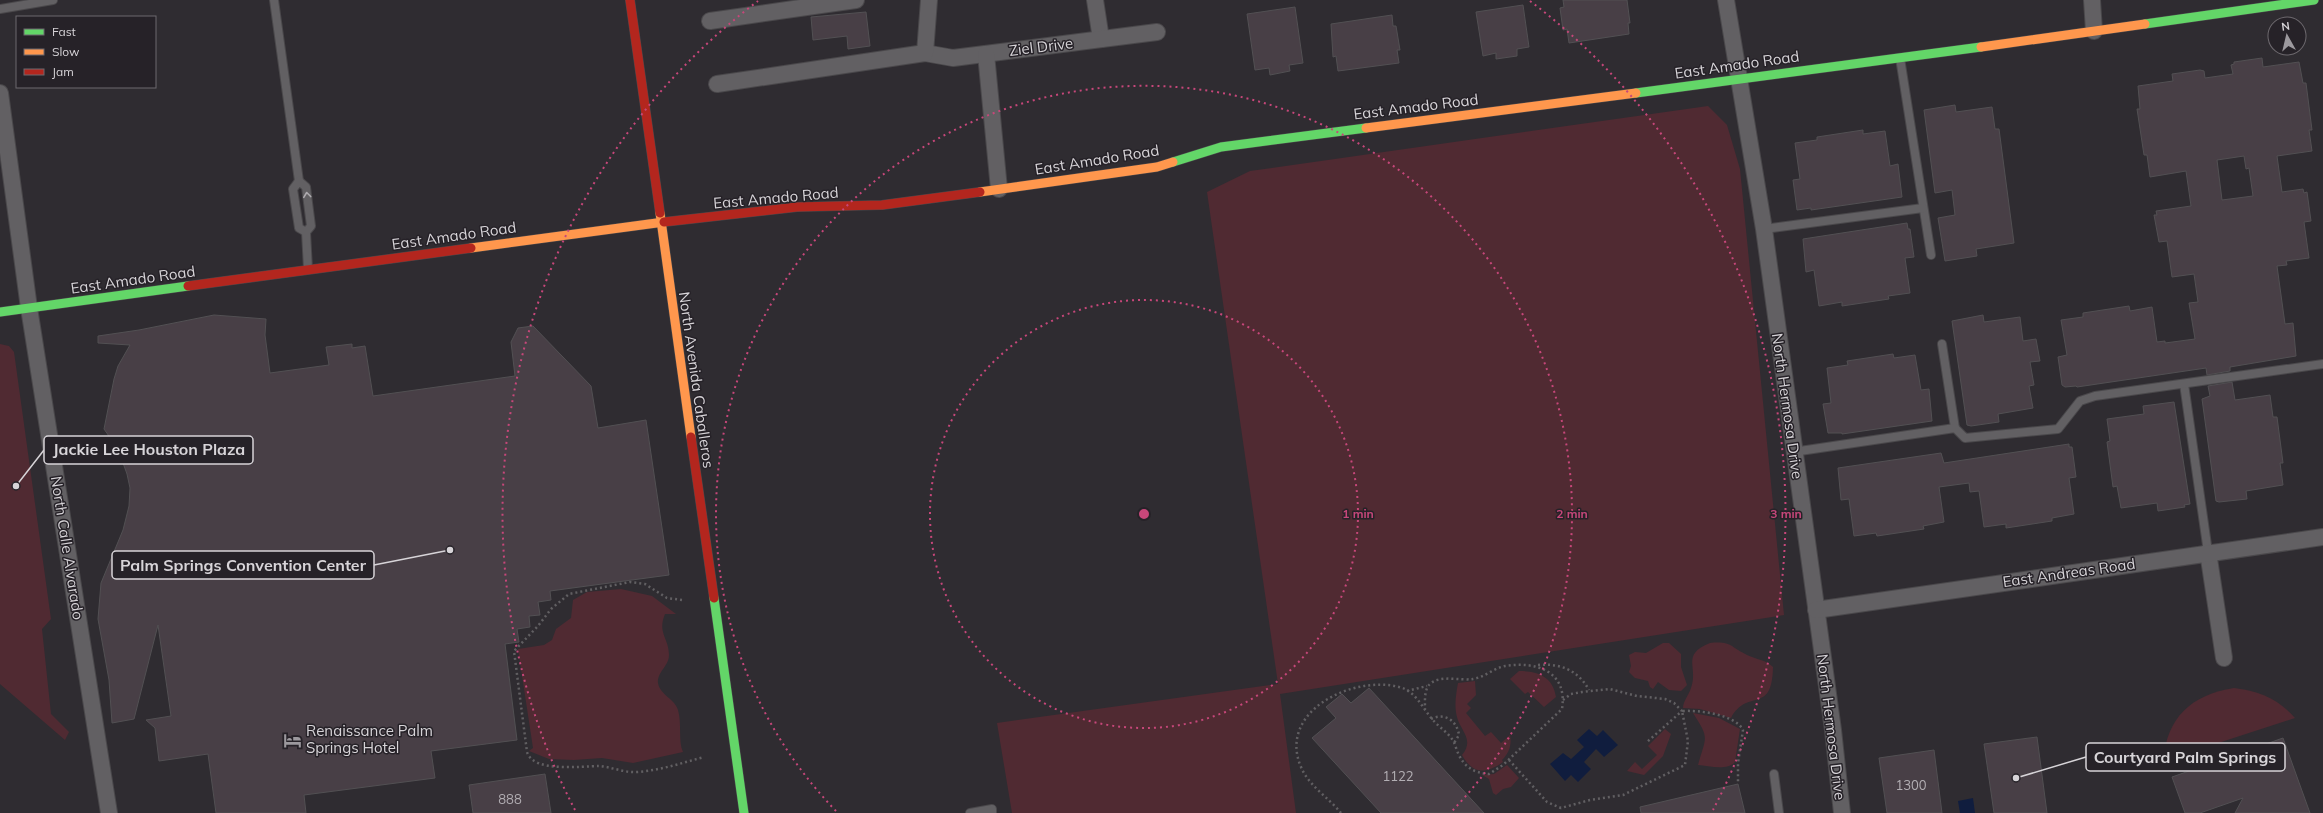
<svg xmlns="http://www.w3.org/2000/svg" width="2323" height="813" viewBox="0 0 2323 813" font-family="Mulish,sans-serif">
<style>
.green{fill:#502a32}
.water{fill:#101d3e}
.building{fill:#483f46;stroke:#525053;fill-rule:evenodd}
.lines{fill:none;stroke-linecap:round;stroke-linejoin:round}
.lane-casing{stroke:#4a484b;stroke-width:10}
.street-casing{stroke:#4a484b;stroke-width:18}
.fast-casing{stroke:#4a484b;stroke-width:10}
.slow-casing{stroke:#4a484b;stroke-width:10}
.jam-casing{stroke:#4a484b;stroke-width:10}
.path{stroke:#615f62;stroke-width:2.5;stroke-dasharray:2 3;stroke-linecap:butt}
.lane{stroke:#626063;stroke-width:8}
.street{stroke:#626063;stroke-width:16}
.fast{stroke:#63d668;stroke-width:9}
.slow{stroke:#ff974d;stroke-width:9}
.jam{stroke:#b3261e;stroke-width:9}
.oneway{stroke:#aeabaf}
.ring{fill:none;stroke:#c7477a;stroke-width:2;stroke-dasharray:2 4}
.labels{text-anchor:middle;stroke-width:3;stroke-linejoin:round;paint-order:stroke}
.number-label{font-size:13px;fill:#b3afb4}
.street-label{font-size:15px;fill:#d7d4d8;stroke:#262228}
.poi-label{font-size:15px;fill:#d7d4d8;stroke:#262228;text-anchor:start}
.centre{fill:#c7477a;stroke:#262228;stroke-width:2}
.ring-label{font-size:12px;text-anchor:middle;font-weight:bold;fill:#c7477a;stroke:#262228;stroke-width:3;stroke-linejoin:round;paint-order:stroke}
.leader{fill:none;stroke:#d7d4d8;stroke-width:1.5}
.callout-dot{fill:#d7d4d8;stroke:#262228;stroke-width:1.5}
.callout{fill:#262228;stroke:#d7d4d8;stroke-width:1.5}
.callout-label{font-size:16px;text-anchor:middle;font-weight:bold;fill:#d7d4d8}
</style>
<rect width="100%" height="100%" fill="#2f2c31"/>
<g class="green">
<path d="M1708,106L1727,125L1740,169L1784,615L1280,694L1296,813H1012L997,723L1278,684L1207,192L1250,171Z"/>
<path d="M0,344L9,346L14,352L51,619L42,629L51,714L69,732L65,740L0,684Z"/>
<path d="M621,589L652,596L676,614H665C657,633 669,638 669,655C669,666 657,672 658,683C660,695 675,699 678,710C682,723 678,742 683,752L633,763L602,758L574,760L549,759L529,751L533,748L518,649L544,645L552,640L556,629L571,618L573,600L587,592Z"/>
<path d="M1663,643H1669L1681,654V667L1687,685L1681,691L1669,690L1658,682L1653,689L1650,687L1648,681L1635,678L1629,672L1631,666L1629,655L1635,652L1646,653Z"/>
<path d="M1710,643C1732,641 1730,647 1747,655C1757,660 1765,659 1773,667C1772,716 1748,687 1731,718L1700,709L1683,708C1683,701 1689,695 1691,688C1699,667 1680,655 1710,643Z"/>
<path d="M1519,671C1537,671 1553,676 1556,697L1544,707L1528,692L1525,694L1510,679Z"/>
<path d="M1475,681L1476,695L1467,704L1471,708L1466,713L1485,736L1491,732L1501,743L1510,735C1512,745 1509,753 1502,760L1503,762C1486,774 1473,775 1462,755C1475,740 1460,730 1457,717C1454,706 1456,694 1458,683Z"/>
<path d="M2234,688C2260,691 2278,699 2295,718L2163,761C2167,717 2191,695 2234,688Z"/>
<path d="M1693,713L1719,718L1740,729L1735,762C1727,771 1709,766 1698,765C1706,736 1710,739 1693,713Z"/>
<path d="M1665,729L1671,734L1663,756L1644,775L1627,771L1635,762L1642,769L1657,755L1648,746Z"/>
<path d="M1507,765L1519,778L1511,787L1503,789L1496,795L1493,793L1489,779L1482,775L1494,774Z"/>
</g>
<g class="water">
<path d="M1589,729L1597,736L1603,730L1618,745L1604,757L1596,749L1584,762L1591,769L1578,782L1571,775L1565,781L1550,764L1563,753L1571,759L1584,747L1577,740Z"/>
<path d="M1973,798L1975,813H1960L1958,801Z"/>
</g>
<g class="building">
<path d="M1563,0H1627L1630,23H1628L1629,34L1569,43L1567,29L1563,30L1560,8L1564,7Z"/>
<path d="M1523,5L1529,47L1517,49V56L1496,59V53L1483,56L1476,12Z"/>
<path d="M1295,7L1303,63L1289,65L1290,71L1270,75L1269,68L1255,70L1247,14Z"/>
<path d="M866,12L870,46L848,49L847,36L813,40L811,17Z"/>
<path d="M1392,15L1393,26H1396L1400,50H1397L1399,63L1338,71L1336,56L1333,57L1331,24Z"/>
<path d="M2262,58L2263,67L2299,62L2303,83H2306L2312,130H2309L2312,151L2277,156L2282,192L2303,189L2304,193L2307,192L2311,221L2304,222L2309,258L2286,261L2287,265L2277,266L2285,324L2293,323L2296,356L2230,367V371L2207,375L2206,368L2077,387L2076,386L2065,387L2062,385L2058,357L2067,355L2061,320L2083,317V313L2129,306L2130,311L2152,307L2157,342L2165,341V343L2195,339L2189,303L2198,302L2194,274L2172,277L2167,241L2159,242L2154,215H2157L2156,211L2191,206L2186,171L2150,177L2147,155H2144L2137,109H2140L2138,86L2173,81L2172,74L2200,70L2204,71L2205,78L2233,74L2231,65L2234,64V62ZM2244,156L2246,169L2249,168L2253,196L2222,200L2217,160Z"/>
<path d="M1955,105L1956,112L1992,107L1995,129H1999L2014,243L1976,249L1977,256L1945,261L1938,218L1955,215L1952,190L1935,193L1924,110Z"/>
<path d="M1863,130V134L1885,131L1890,166L1898,164L1902,197L1811,210V208L1797,210L1793,180L1800,179L1795,143L1817,140V137Z"/>
<path d="M1907,223L1908,229H1910L1914,257L1905,258L1910,293L1888,296L1889,299L1842,306V302L1819,306L1814,270L1806,272L1803,239Z"/>
<path d="M214,315L266,319L265,335L270,373L329,365L326,347L352,344V348L365,346L373,396L515,376L511,342L518,328L533,326L591,386L598,428L646,420L669,575L550,591L551,600L538,602L540,615L529,616L530,627L517,629L519,642L505,644L517,740L431,751L435,778L304,795L306,813H216L208,754L159,761L155,728L146,720L171,716L158,625L134,719L112,723L109,680L98,619L101,583L123,530L129,506L130,488L127,474L118,449L104,429L114,379L118,366L130,345L98,343V336L139,330Z"/>
<path d="M1983,315L1984,322L2020,317L2023,341L2036,339L2040,361L2030,362L2034,385L2029,386L2033,408L1998,414L1999,422L1971,426L1967,425L1952,321Z"/>
<path d="M1893,354L1894,358L1915,355L1921,390L1929,389L1932,421L1842,434V433H1828L1823,404L1831,403L1827,368L1848,365L1847,361Z"/>
<path d="M2232,382L2235,400L2270,395L2273,417H2277L2283,463H2280L2283,485L2246,491L2247,499L2219,502L2216,501L2202,399L2210,396L2208,386Z"/>
<path d="M2174,402L2190,504L2184,505L2185,507L2158,511L2157,503L2121,508L2117,486L2113,487L2107,442L2110,441L2107,419L2144,414L2143,406Z"/>
<path d="M2069,444V447H2072L2076,477L2069,478L2074,514L2052,518V521L2006,528V524L1984,527L1979,491L1970,492L1969,483L1939,487L1944,522L1923,526L1924,529L1877,536L1876,533L1854,536L1849,499L1841,500L1838,468L1941,453L1944,463Z"/>
<path d="M1369,688L1484,813H1381L1312,738L1336,718L1326,707L1342,694L1351,703Z"/>
<path d="M2037,737L2047,813H1994L1984,744Z"/>
<path d="M2283,738L2310,813H2235L2243,798L2200,813H2185L2172,777Z"/>
<path d="M1934,750L1942,813H1887L1879,758Z"/>
<path d="M545,774L551,813H473L469,785Z"/>
<path d="M1738,784L1745,813H1641L1640,807Z"/>
</g>
<g class="lines">
<defs>
<g id="lane">
<path d="M274,0L299,181"/>
<path d="M0,9L53,0"/>
<path d="M1900,58L1931,255"/>
<path d="M1764,229L1923,208"/>
<path d="M306,232L299,228L293,189L299,181L306,187L311,226L306,232L308,269"/>
<path d="M1942,344L1955,428"/>
<path d="M2184,384L2208,552"/>
<path d="M1793,452L1955,428L1965,438L2058,429L2080,401L2095,396L2323,364"/>
<path d="M1774,774L1779,813"/>
<path d="M970,813L992,809V813"/>
</g>
<g id="street">
<path d="M1095,0L1101,39"/>
<path d="M1726,0L1764,229L1833,730L1842,813"/>
<path d="M2092,0L2094,31"/>
<path d="M710,21L856,0"/>
<path d="M925,53L953,58L1157,32"/>
<path d="M986,54L999,189"/>
<path d="M717,84L925,53L929,0"/>
<path d="M0,93L29,308L109,813"/>
<path d="M2208,552L2224,658"/>
<path d="M1816,610L2323,537"/>
</g>
<g id="fast">
<path d="M2145,24L2314,0"/>
<path d="M1636,93L1981,47"/>
<path d="M1173,162L1221,147L1366,128"/>
<path d="M0,312L188,286"/>
<path d="M714,598L744,813"/>
</g>
<g id="slow">
<path d="M1981,47L2145,24"/>
<path d="M1366,128L1636,93"/>
<path d="M980,192L1157,167L1173,162"/>
<path d="M660,213L691,437"/>
<path d="M471,248L664,222"/>
</g>
<g id="jam">
<path d="M630,0L660,213"/>
<path d="M664,222L797,207L882,205L980,192"/>
<path d="M188,286L471,248"/>
<path d="M691,437L714,598"/>
</g>
</defs>
<use href="#lane" class="lane-casing"/>
<use href="#street" class="street-casing"/>
<use href="#fast" class="fast-casing"/>
<use href="#slow" class="slow-casing"/>
<use href="#jam" class="jam-casing"/>
<g class="path">
<path d="M682,600L667,598L645,584L630,582L569,594L551,609L538,626L514,651L527,752C533,773 582,766 599,766C612,767 624,773 638,772C661,770 682,763 704,757"/>
<path d="M1538,665C1560,663 1578,670 1589,690"/>
<path d="M1407,691L1427,686"/>
<path d="M1563,700L1571,694L1582,692L1610,689L1637,696L1665,699L1674,703L1682,711L1647,742"/>
<path d="M1431,719C1445,712 1457,721 1459,735L1454,743"/>
<path d="M1509,760L1547,802L1561,808L1590,800L1623,795L1685,765L1688,741L1682,711C1698,710 1735,714 1743,730L1738,763V784"/>
<path d="M1341,813C1329,798 1308,785 1301,767C1277,711 1353,675 1399,687C1416,691 1422,708 1433,720C1439,727 1447,732 1452,739C1455,743 1456,749 1458,753C1464,767 1474,773 1489,774L1503,765L1562,709C1568,671 1536,661 1505,666C1494,668 1485,677 1473,679C1460,681 1439,674 1429,685C1424,691 1425,702 1425,709"/>
</g>
<use href="#lane" class="lane"/>
<use href="#street" class="street"/>
<use href="#fast" class="fast"/>
<use href="#slow" class="slow"/>
<use href="#jam" class="jam"/>
</g>
<defs><path id="oneway-chevron" d="M-2-3.5L2.5 0L-2 3.5" fill="none" stroke-width="1.6" stroke-linecap="round" stroke-linejoin="round"/></defs>
<use class="oneway" href="#oneway-chevron" transform="translate(307 195) rotate(-97)"/>
<g class="ring">
<circle cx="1144" cy="514" r="214"/>
<path d="M836 811A428 428 0 1 1 1452 811"/>
<path d="M575 810A642 642 0 0 1 758 1M1530 1A642 642 0 0 1 1713 810"/>
</g>
<defs>
<symbol id="hotel-bare" viewBox="-9 -9 18 18"><path d="M-6-4.5h1.5V1H6V5H4.5V3h-9V5H-6ZM-4 0a1.8 1.8 0 1 1 3.6 0ZM.5 0V-2.5h3Q6-2.5 6 0Z" fill="#9c999e" stroke="#262228" stroke-width="2.5" paint-order="stroke"/></symbol>
</defs>
<g fill-rule="evenodd">
<use href="#hotel-bare" x="280" y="728" width="25" height="25"/>
</g>
<g class="labels">
<g class="number-label">
<text x="1398" y="781">1122</text>
<text x="1911" y="790">1300</text>
<text x="510" y="804">888</text>
</g>
<g class="street-label">
<text transform="translate(1041 47) rotate(-7)" y="5">Ziel Drive</text>
<text transform="translate(1737 65) rotate(-8)" y="5">East Amado Road</text>
<text transform="translate(1416 107) rotate(-7)" y="5">East Amado Road</text>
<text transform="translate(1097 160) rotate(-9)" y="5">East Amado Road</text>
<text transform="translate(776 198) rotate(-5)" y="5">East Amado Road</text>
<text transform="translate(454 236) rotate(-8)" y="5">East Amado Road</text>
<text transform="translate(133 280) rotate(-8)" y="5">East Amado Road</text>
<text transform="translate(696 380) rotate(82)" y="5">North Avenida Caballeros</text>
<text transform="translate(1787 406) rotate(82)" y="5">North Hermosa Drive</text>
<text transform="translate(67 548) rotate(81)" y="5">North Calle Alvarado</text>
<text transform="translate(2069 573) rotate(-8)" y="5">East Andreas Road</text>
<text transform="translate(1831 727) rotate(83)" y="5">North Hermosa Drive</text>
</g>
<g class="poi-label">
<text x="306" y="736">Renaissance Palm<tspan x="306" dy="17">Springs Hotel</tspan></text>
</g>
</g>
<circle cx="1144" cy="514" r="6" class="centre"/>
<g class="ring-label">
<text x="1358" y="518">1 min</text>
<text x="1572" y="518">2 min</text>
<text x="1786" y="518">3 min</text>
</g>
<path class="leader" d="M16 486L44 450M450 550L374 565M2016 778L2086 757"/>
<g class="callout-dot">
<circle cx="16" cy="486" r="4"/>
<circle cx="450" cy="550" r="4"/>
<circle cx="2016" cy="778" r="4"/>
</g>
<g class="callout">
<rect x="44" y="436" width="209" height="28" rx="4"/>
<rect x="112" y="551" width="262" height="28" rx="4"/>
<rect x="2086" y="743" width="199" height="28" rx="4"/>
</g>
<g class="callout-label">
<text x="149" y="455">Jackie Lee Houston Plaza</text>
<text x="243" y="571">Palm Springs Convention Center</text>
<text x="2185" y="763">Courtyard Palm Springs</text>
</g>
<rect x="16" y="16" width="140" height="72" fill="#262228" stroke="#6d696e"/>
<rect x="24" y="29" width="20" height="6" fill="#63d668" stroke="#6d696e"/>
<text x="52" y="36" font-size="12" fill="#d7d4d8">Fast</text>
<rect x="24" y="49" width="20" height="6" fill="#ff974d" stroke="#6d696e"/>
<text x="52" y="56" font-size="12" fill="#d7d4d8">Slow</text>
<rect x="24" y="69" width="20" height="6" fill="#b3261e" stroke="#6d696e"/>
<text x="52" y="76" font-size="12" fill="#d7d4d8">Jam</text>
<g transform="translate(2287 36) rotate(352)"><circle r="19" fill="#262228" stroke="#6d696e"/>
<path d="M0-3L7 15L0 10L-7 15Z" fill="#9c999e"/>
<text y="-6" font-size="11" font-weight="bold" text-anchor="middle" fill="#d7d4d8">N</text>
</g>
</svg>
